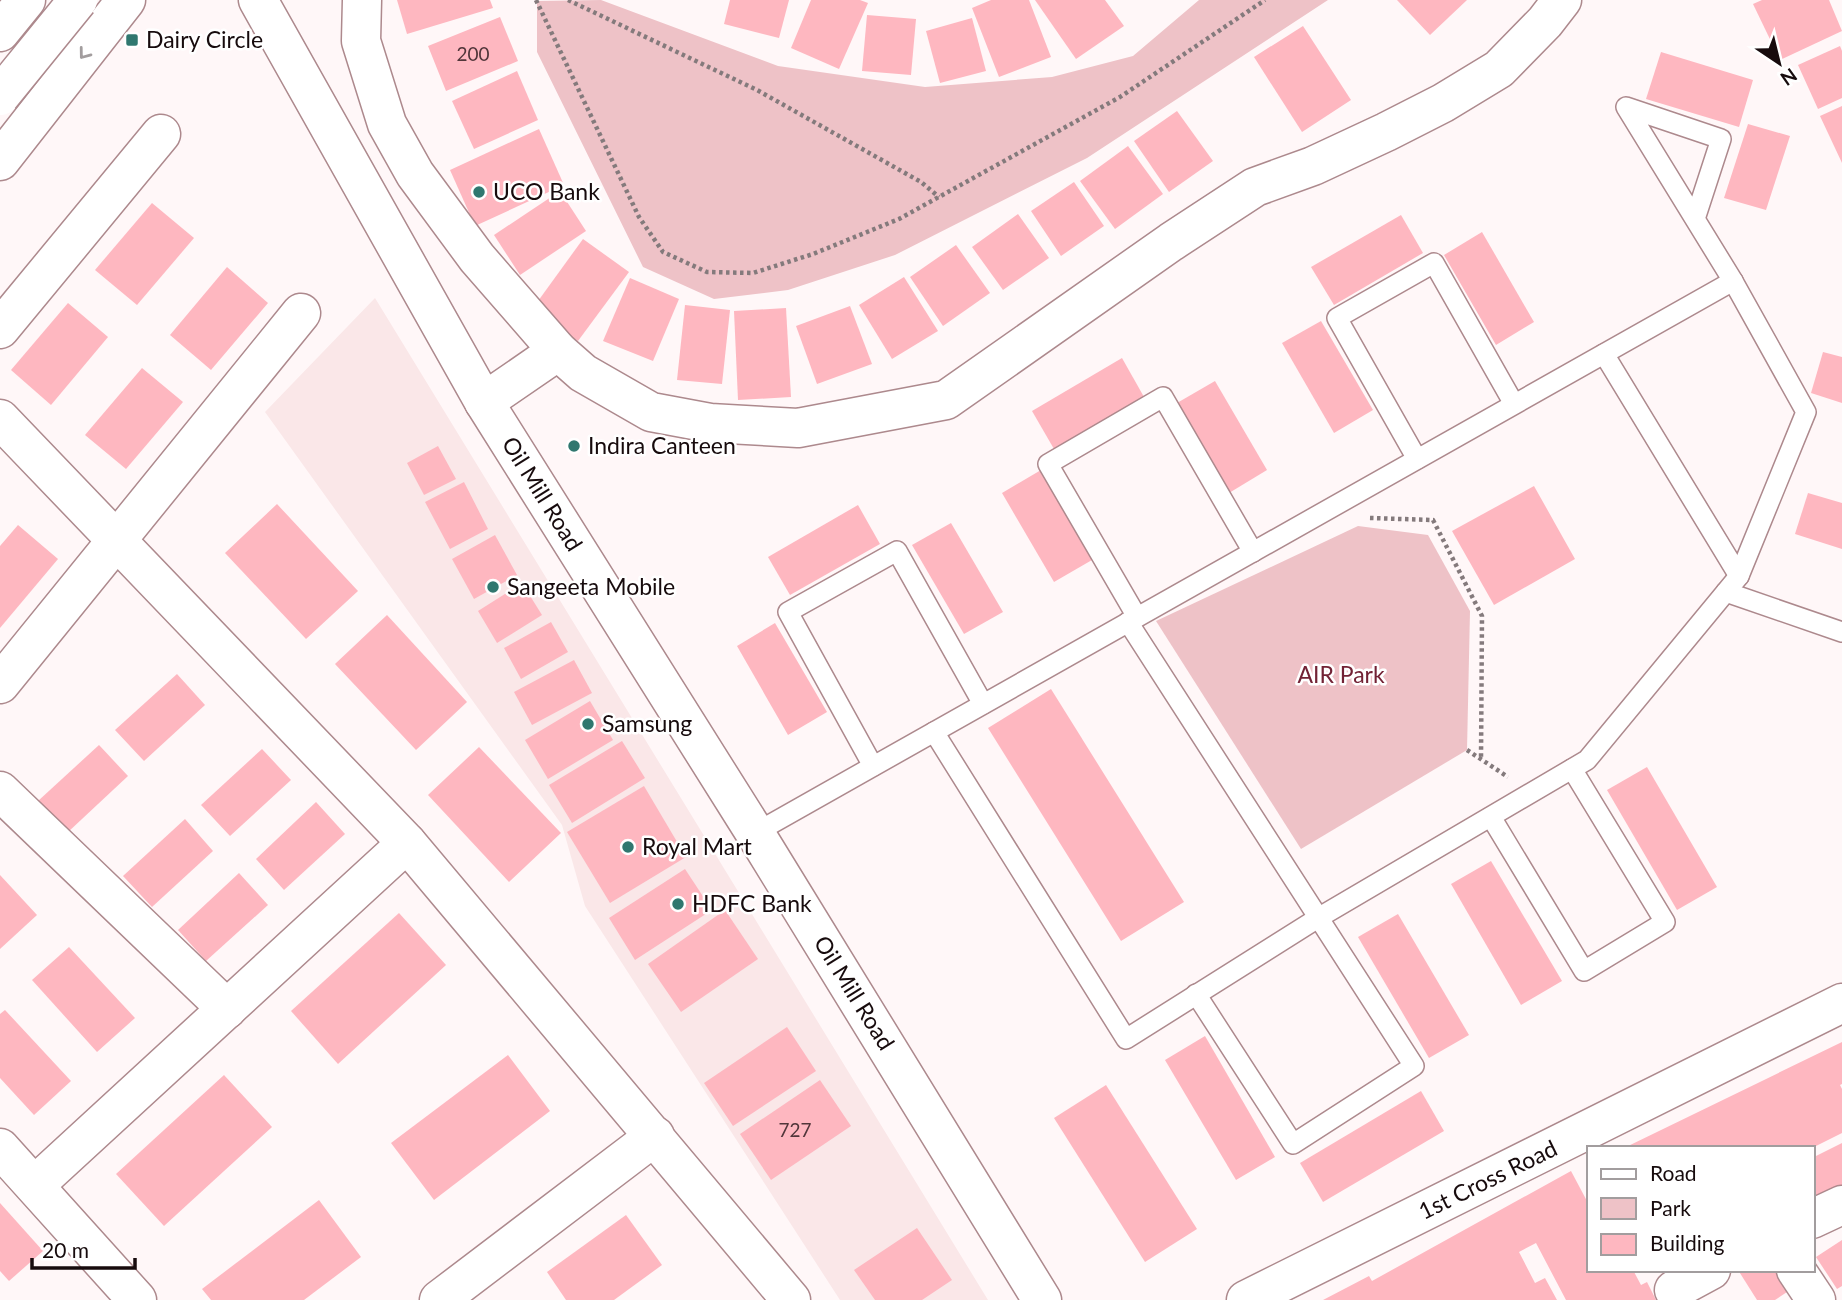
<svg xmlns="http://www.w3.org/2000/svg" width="1842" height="1300" viewBox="0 0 1842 1300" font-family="Lato,sans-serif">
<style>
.built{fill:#fae7e8}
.green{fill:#eec2c7}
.building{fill:#feb7c0}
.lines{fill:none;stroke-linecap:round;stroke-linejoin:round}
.service-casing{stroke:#ad898d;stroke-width:22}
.minor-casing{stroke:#ad898d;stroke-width:41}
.secondary-casing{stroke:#ad898d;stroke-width:41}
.path{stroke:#847a7c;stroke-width:4.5;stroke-dasharray:3.5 3.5;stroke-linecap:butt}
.service{stroke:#fff;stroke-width:19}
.minor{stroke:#fff;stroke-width:38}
.secondary{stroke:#fff;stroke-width:38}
.secondary-bridge-casing{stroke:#ad898d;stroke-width:41;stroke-linecap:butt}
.secondary-bridge{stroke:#fff;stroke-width:38}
.oneway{stroke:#a29d9e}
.poi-dot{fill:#30776f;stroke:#fff;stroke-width:2.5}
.labels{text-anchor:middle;stroke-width:5;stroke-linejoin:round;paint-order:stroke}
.number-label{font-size:19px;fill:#51363a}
.poi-label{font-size:23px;fill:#170b0d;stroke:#fff;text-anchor:start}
.street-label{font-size:23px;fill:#170b0d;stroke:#fff}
.park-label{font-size:23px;fill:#722235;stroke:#fff}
</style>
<rect width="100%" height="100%" fill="#fff7f8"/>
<path class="built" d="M375,298L988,1300H840L585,906L562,825L265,412Z"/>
<g class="green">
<path d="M601,0L778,66L925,87L1052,77L1133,56L1199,0H1328L1087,158L895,255L788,290L714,299L643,267L537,52V1Z"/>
<path d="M1358,526L1428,535L1470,611L1467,750L1301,849L1156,621Z"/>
</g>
<g class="building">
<path d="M397,0H490L493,8L407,34Z"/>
<path d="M730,0H789L779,38L724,24Z"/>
<path d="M811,0H860L868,3L839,69L791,48Z"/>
<path d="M991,0H1029L1051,57L999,77L972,8Z"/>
<path d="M1035,0H1105L1124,26L1076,59Z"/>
<path d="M1397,0H1467L1430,35Z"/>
<path d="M1762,0H1829L1842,31L1780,60L1753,4Z"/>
<path d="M867,15L916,19L911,75L862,71Z"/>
<path d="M500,17L518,61L446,91L428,46Z"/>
<path d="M972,18L986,71L940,83L926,31Z"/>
<path d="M1303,26L1351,100L1302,132L1254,57Z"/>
<path d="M1840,46L1842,51V98L1818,109L1798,65Z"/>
<path d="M1661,52L1753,80L1739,127L1646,99Z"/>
<path d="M517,71L538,120L474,149L452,101Z"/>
<path d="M1842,106V163L1820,116Z"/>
<path d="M1177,111L1213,161L1169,192L1134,141Z"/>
<path d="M1748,124L1790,136L1766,210L1724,198Z"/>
<path d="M539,129L564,185L475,226L450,170Z"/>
<path d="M1128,146L1163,194L1115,229L1080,181Z"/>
<path d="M1074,182L1104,226L1061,256L1031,211Z"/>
<path d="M560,191L586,231L520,275L494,235Z"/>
<path d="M152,203L194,238L137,305L95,270Z"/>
<path d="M1018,214L1049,258L1003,290L972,247Z"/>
<path d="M1401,215L1423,253L1334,305L1311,267Z"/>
<path d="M1482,232L1534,322L1496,345L1444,255Z"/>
<path d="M583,239L629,272L578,341L533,308Z"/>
<path d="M956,245L990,293L943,326L910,277Z"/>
<path d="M227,267L268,303L211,370L170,335Z"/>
<path d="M904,277L938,331L892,359L859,305Z"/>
<path d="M630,278L679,299L653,361L603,341Z"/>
<path d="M68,303L108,337L51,405L11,370Z"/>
<path d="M685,305L730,310L722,384L677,380Z"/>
<path d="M850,306L872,364L817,384L796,326Z"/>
<path d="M786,308L791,397L738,400L734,311Z"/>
<path d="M1321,321L1373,410L1334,433L1282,343Z"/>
<path d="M1823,352L1842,357V403L1811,393Z"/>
<path d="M1122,358L1144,397L1054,449L1032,411Z"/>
<path d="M142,368L183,402L126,469L85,435Z"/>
<path d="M1215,381L1267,470L1229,493L1177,403Z"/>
<path d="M438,446L456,479L424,495L407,463Z"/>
<path d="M1041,470L1092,560L1054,582L1002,493Z"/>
<path d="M464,482L488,529L450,549L425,502Z"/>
<path d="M1534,486L1575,559L1494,605L1452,531Z"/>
<path d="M1808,493L1842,503V549L1795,534Z"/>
<path d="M277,504L358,591L306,639L225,553Z"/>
<path d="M858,505L880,544L790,595L768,557Z"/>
<path d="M951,523L1003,612L964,634L912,545Z"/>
<path d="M18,525L58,559L0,628V546Z"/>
<path d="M495,535L517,575L474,599L452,559Z"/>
<path d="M522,583L542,615L497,643L478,611Z"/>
<path d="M387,615L467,702L416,750L335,664Z"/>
<path d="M551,622L568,652L521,679L504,648Z"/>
<path d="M775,623L827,712L788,735L737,646Z"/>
<path d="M574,660L592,693L532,725L514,692Z"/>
<path d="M177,674L205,705L144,761L115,730Z"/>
<path d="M1051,689L1184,902L1121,941L988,728Z"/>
<path d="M590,701L613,740L548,779L525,740Z"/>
<path d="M622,741L645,778L572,823L549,785Z"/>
<path d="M99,745L128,776L67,833L38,801Z"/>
<path d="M479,747L561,833L509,882L428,795Z"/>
<path d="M262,749L291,780L230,836L201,805Z"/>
<path d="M1647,767L1717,887L1677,910L1607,790Z"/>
<path d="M644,786L686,857L610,903L567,832Z"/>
<path d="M316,802L345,834L284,890L256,859Z"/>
<path d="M185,819L213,851L152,907L123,876Z"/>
<path d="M1491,861L1562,981L1521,1005L1451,884Z"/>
<path d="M685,869L712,910L635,960L609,918Z"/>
<path d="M239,873L268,905L206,961L178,930Z"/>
<path d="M0,875L37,915L0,949Z"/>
<path d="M725,910L758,959L681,1012L648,964Z"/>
<path d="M399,913L446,965L338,1064L291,1011Z"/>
<path d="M1398,914L1469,1035L1429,1058L1358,937Z"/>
<path d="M69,947L135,1018L97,1052L32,980Z"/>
<path d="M5,1010L71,1081L34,1115L0,1078V1014Z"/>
<path d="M787,1027L816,1071L733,1126L704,1083Z"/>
<path d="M1205,1036L1275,1157L1236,1180L1165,1060Z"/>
<path d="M1842,1042V1084L1840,1085L1842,1089V1133L1812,1148H1624Z"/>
<path d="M508,1055L550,1111L434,1200L391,1143Z"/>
<path d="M224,1075L272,1127L164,1226L116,1174Z"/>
<path d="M820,1080L851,1126L771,1180L740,1134Z"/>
<path d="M1106,1085L1197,1229L1145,1262L1054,1118Z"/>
<path d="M1421,1091L1444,1131L1323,1202L1300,1163Z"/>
<path d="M1842,1143V1191L1812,1205V1158Z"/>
<path d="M1571,1171L1588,1203V1270H1633L1641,1285L1647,1282L1656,1300H1566L1536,1243L1519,1252L1535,1283L1545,1278L1557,1300H1323L1369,1276L1372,1281Z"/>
<path d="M319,1200L361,1257L304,1300H211L202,1289Z"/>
<path d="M0,1203L43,1251L9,1281L0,1271Z"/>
<path d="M626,1215L662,1265L614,1300H566L547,1272Z"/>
<path d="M917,1228L952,1280L922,1300H875L854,1270Z"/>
<path d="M1842,1240V1286L1837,1289L1816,1257Z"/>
<path d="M1738,1270H1781L1793,1288L1775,1300H1757Z"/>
</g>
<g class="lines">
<defs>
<g id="service">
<path d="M1604,354L1739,576"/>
<path d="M1417,459L1337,318L1434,263L1514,404"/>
<path d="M1726,592L1842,632"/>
<path d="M1137,617L1048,464L1163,397L1253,552"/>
<path d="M1128,622L1414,1066L1293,1144L1196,994"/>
<path d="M934,732L1126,1039L1318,918L1587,760L1739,576L1806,412L1733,281L1626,107L1721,139L1695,219"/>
<path d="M873,766L788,612L897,551L983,704"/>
<path d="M1491,817L1584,971L1665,922L1572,769"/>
<path d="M755,833L1733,281"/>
</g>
<g id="minor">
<path d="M362,0L361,41L387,124L415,174L477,258L558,351L583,373L651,412L710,423L798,428L946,400L1171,242L1255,187L1313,166L1386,132L1443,103L1499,69L1545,22L1562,0"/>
<path d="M0,329L161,134"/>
<path d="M484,402L558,351"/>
<path d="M0,419L407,843L791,1300"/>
<path d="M0,684L301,313"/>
<path d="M0,791L227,1009"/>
<path d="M0,1148L137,1300"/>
<path d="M35,1185L407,843"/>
<path d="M1812,1219L1842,1205"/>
<path d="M1796,1270L1816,1300"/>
<path d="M1674,1290L1711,1270"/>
<path d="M439,1300L655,1136"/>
<path d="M1246,1300L1842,1003"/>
</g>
<g id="secondary">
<path d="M258,0L484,402L755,833L1042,1300"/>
<path d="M0,32L26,0"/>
<path d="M0,161L126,0"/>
</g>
</defs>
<use href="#service" class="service-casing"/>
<use href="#minor" class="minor-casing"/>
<use href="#secondary" class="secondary-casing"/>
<g class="path">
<path d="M536,0L639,217L663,252L707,272L753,273L813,254L899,219L1120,97L1265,0"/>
<path d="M568,0L757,90L921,182L939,197"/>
<path d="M1370,518L1433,520L1482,616L1481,759"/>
<path d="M1467,750L1508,777"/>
</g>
<use href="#service" class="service"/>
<use href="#minor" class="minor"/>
<use href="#secondary" class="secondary"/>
<defs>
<path id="secondary-bridge" d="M0,96L78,0"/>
</defs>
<use href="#secondary-bridge" class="secondary-bridge-casing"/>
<use href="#secondary-bridge" class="secondary-bridge"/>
</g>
<defs><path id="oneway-chevron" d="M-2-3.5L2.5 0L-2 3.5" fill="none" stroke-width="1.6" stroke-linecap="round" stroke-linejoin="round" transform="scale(1.75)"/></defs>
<use class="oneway" href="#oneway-chevron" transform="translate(84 54) rotate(127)"/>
<g class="poi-dot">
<rect x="125" y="33" width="14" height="14" rx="3.5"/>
<circle cx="479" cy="192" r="7"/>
<circle cx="574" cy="446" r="7"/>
<circle cx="493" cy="587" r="7"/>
<circle cx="588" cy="724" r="7"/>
<circle cx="628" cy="847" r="7"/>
<circle cx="678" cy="904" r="7"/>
</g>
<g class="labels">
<g class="number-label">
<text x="473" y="61">200</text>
<text x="795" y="1137">727</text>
</g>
<g class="poi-label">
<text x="146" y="48">Dairy Circle</text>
<text x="493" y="200">UCO Bank</text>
<text x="588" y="454">Indira Canteen</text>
<text x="507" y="595">Sangeeta Mobile</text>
<text x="602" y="732">Samsung</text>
<text x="642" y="855">Royal Mart</text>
<text x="692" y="912">HDFC Bank</text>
</g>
<g class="street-label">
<text transform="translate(542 494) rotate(58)" y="8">Oil Mill Road</text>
<text transform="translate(854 993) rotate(58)" y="8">Oil Mill Road</text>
<text transform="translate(1488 1180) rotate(-26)" y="8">1st Cross Road</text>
</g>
<g class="park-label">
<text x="1341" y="683">AIR Park</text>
</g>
</g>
<rect x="1587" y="1146" width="228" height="126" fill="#ffffff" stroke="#a29d9e" stroke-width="2"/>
<rect x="1601" y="1169" width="35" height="10" fill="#ffffff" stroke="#a29d9e" stroke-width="2"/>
<text x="1650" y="1181" font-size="21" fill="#170b0d">Road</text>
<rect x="1601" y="1198" width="35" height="21" fill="#eec2c7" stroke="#a29d9e" stroke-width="2"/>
<text x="1650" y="1216" font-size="21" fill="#170b0d">Park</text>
<rect x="1601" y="1234" width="35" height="21" fill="#feb7c0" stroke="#a29d9e" stroke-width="2"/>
<text x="1650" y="1251" font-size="21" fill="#170b0d">Building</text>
<g transform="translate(1779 63) rotate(145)" stroke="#ffffff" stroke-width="5" paint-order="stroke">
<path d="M0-5L12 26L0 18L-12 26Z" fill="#170b0d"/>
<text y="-10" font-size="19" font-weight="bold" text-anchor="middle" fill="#170b0d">N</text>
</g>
<path d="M32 1258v10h103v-10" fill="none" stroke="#170b0d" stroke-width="3.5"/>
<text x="42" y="1258" font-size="21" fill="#170b0d" stroke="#ffffff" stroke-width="5" paint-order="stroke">20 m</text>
</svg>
